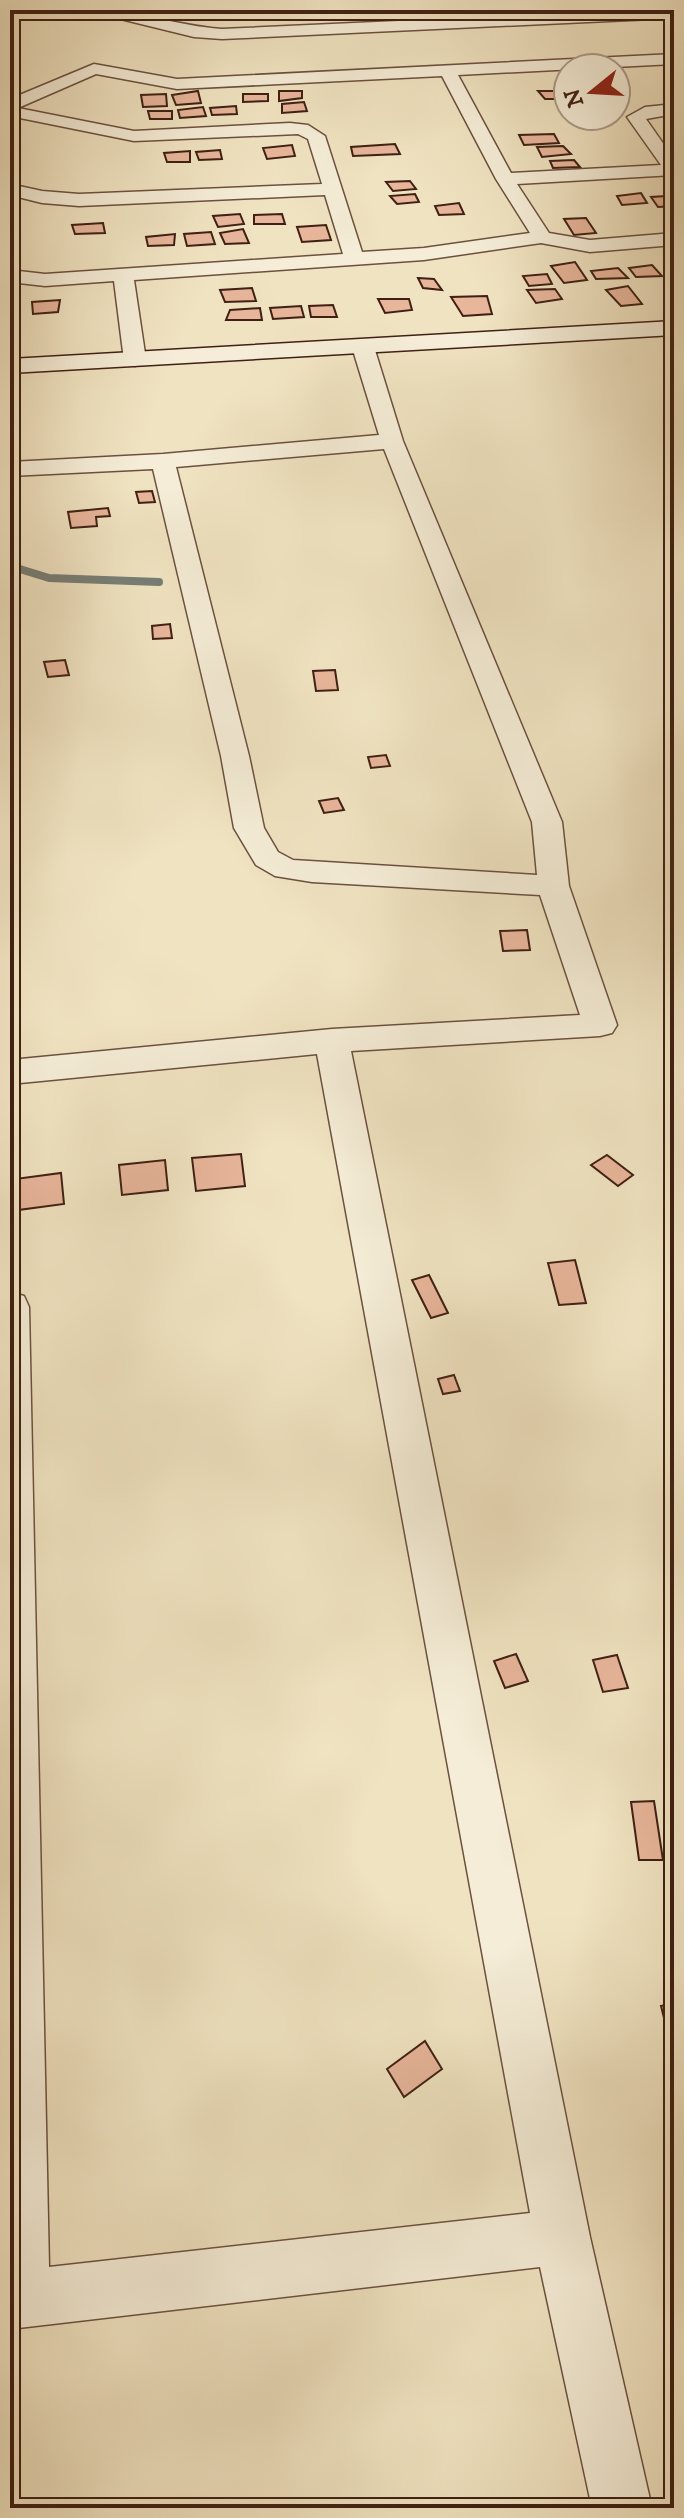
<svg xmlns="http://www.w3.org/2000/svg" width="684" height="2518" viewBox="0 0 684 2518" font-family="'IM FELL DW Pica',serif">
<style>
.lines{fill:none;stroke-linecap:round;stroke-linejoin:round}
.stream{stroke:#777e76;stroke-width:8}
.building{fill:#e8b69b;stroke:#402014;stroke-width:2}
.street-casing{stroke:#6c513f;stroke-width:3}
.secondary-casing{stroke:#402014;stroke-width:3}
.street{fill:#f5edd7;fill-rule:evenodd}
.secondary{fill:#f5edd7;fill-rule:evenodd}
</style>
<rect width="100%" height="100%" fill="#f0e3c1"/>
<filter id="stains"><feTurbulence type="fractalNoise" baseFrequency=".0025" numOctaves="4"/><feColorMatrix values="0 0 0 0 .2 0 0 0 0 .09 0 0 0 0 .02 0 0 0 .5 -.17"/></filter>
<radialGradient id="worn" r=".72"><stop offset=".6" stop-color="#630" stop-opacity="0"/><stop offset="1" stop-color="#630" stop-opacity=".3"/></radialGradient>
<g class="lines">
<path class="stream" d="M10,566L49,578L159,582"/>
</g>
<g class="building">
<path d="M198,91L201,103L176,105L172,95Z"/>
<path d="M279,91H302V98L279,101Z"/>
<path d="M538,91H568V99H545Z"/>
<path d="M166,94L167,106L143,107L141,95Z"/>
<path d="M243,94H268V101L243,102Z"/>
<path d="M304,102L307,111L282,113V104Z"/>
<path d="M236,106L237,114L212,115L210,108Z"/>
<path d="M203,107L206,116L180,118L178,110Z"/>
<path d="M148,111H172V119H150Z"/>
<path d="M554,134L559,143L524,145L519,135Z"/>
<path d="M395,144L400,154L353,156L351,147Z"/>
<path d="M292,145L295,156L267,159L263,148Z"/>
<path d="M563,146L571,154L542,157L537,147Z"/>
<path d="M220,150L222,159L199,160L196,152Z"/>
<path d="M190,151V162H167L164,153Z"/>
<path d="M574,160L580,167L553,168L550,161Z"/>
<path d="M410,181L416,189L393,191L386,182Z"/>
<path d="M641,193L647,203L622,205L617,196Z"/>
<path d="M415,194L419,202L397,204L390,196Z"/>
<path d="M667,196L674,206L658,207L651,197Z"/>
<path d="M459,203L464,214L439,215L435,206Z"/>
<path d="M240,214L244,224L218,227L213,216Z"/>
<path d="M282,214L285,224H254V215Z"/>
<path d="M586,218L596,233L574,235L564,219Z"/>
<path d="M103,223L105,233L75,234L72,225Z"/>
<path d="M326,225L331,240L302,242L297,227Z"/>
<path d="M243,229L249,243L225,244L220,233Z"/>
<path d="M211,232L215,244L187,246L184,234Z"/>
<path d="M175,234L174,245L148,246L146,237Z"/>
<path d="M575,262L587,280L564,283L551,266Z"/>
<path d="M652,265L662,276L636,277L629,268Z"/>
<path d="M618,268L628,278L596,279L591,271Z"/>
<path d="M547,274L552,284L529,286L523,276Z"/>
<path d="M418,278L434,279L442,290L423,288Z"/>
<path d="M628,286L642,304L621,306L606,290Z"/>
<path d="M252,288L256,301L225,302L220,290Z"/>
<path d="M555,289L562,299L536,303L527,290Z"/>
<path d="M487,296L492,314L463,316L451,297Z"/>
<path d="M378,299H409L412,310L385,313Z"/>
<path d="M60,300L58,312L33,314L32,302Z"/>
<path d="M333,305L337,317H311L309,306Z"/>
<path d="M301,306L304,317L273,319L270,308Z"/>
<path d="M260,308L262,320H226L230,310Z"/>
<path d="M152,491L155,502L139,503L136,492Z"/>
<path d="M108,508L110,516L96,517L97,526L71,528L68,512Z"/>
<path d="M170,624L172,638L153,639L152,626Z"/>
<path d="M65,660L69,675L48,677L44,662Z"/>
<path d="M335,670L338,690L316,691L313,671Z"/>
<path d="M386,755L390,766L371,768L368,757Z"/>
<path d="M338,798L344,810L324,813L319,801Z"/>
<path d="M527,930L530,950L503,951L500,931Z"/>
<path d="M241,1154L245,1186L196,1191L192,1158Z"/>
<path d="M607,1155L633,1175L618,1186L591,1165Z"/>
<path d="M165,1160L168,1190L122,1195L119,1165Z"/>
<path d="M61,1173L64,1204L18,1210L15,1179Z"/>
<path d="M575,1260L586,1303L559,1305L548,1263Z"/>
<path d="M429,1275L448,1313L431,1318L412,1280Z"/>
<path d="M454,1375L460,1391L443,1394L438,1379Z"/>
<path d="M516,1654L528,1681L505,1688L494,1661Z"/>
<path d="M617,1655L628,1688L603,1692L593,1660Z"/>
<path d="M654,1801L663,1860H639L631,1802Z"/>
<path d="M674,2003V2058L661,2006Z"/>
<path d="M425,2041L442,2069L404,2097L387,2069Z"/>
</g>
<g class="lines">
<defs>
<g id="street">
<path d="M93,10C137,10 178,26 222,29L641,10H674V18L222,39L194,37L96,13Z"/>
<path d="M674,54V64L458,75L511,173L661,165L627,117L645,107L674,104V114L646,119L674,159V175L517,184L549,233L590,240L674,233V245L590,252L541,243L424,260L134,280L146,360L135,366L124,360L114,281L45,286L10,282V270L45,274L343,254L325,195L79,206L42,203L10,195V184L42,191L79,194L322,184L308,139L298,134L134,141L10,116V99L94,64L177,79ZM96,74L177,89L442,76L496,179L530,233L424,248L362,252L325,136L308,125L290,123L134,131L18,108Z"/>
<path d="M363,341L374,347L403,441L562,822L569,886L617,1025L612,1033L600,1036L351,1051L590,2237L652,2508H592L540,2267L10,2329V1292L24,1296L29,1307L49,2267L530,2213L317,1054L10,1084V1060L332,1029L580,1015L540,895L312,882L275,876L256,865L234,828L221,756L153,469L10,476V462L163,454L379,435L352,347ZM384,449L532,822L537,875L293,860L278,852L264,828L249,756L176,467Z"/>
</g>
<path id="secondary" d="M674,321V335L10,373V359Z"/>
</defs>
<use href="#street" class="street-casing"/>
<use href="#secondary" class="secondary-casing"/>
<use href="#street" class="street"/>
<use href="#secondary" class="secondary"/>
</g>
<rect width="684" height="2518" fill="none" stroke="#f0e3c1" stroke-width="40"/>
<rect x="12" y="12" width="660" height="2494" fill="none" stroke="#402014" stroke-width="4"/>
<rect x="20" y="20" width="644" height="2478" fill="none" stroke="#402014" stroke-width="2"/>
<g transform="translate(592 92) rotate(252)"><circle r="38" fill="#f5edd7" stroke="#ad9b89" stroke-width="2"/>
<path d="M0-6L14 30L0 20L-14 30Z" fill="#8f2418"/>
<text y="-12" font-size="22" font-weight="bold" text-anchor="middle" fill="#402014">N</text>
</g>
<rect width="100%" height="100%" filter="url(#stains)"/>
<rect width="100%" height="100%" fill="url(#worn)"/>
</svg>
